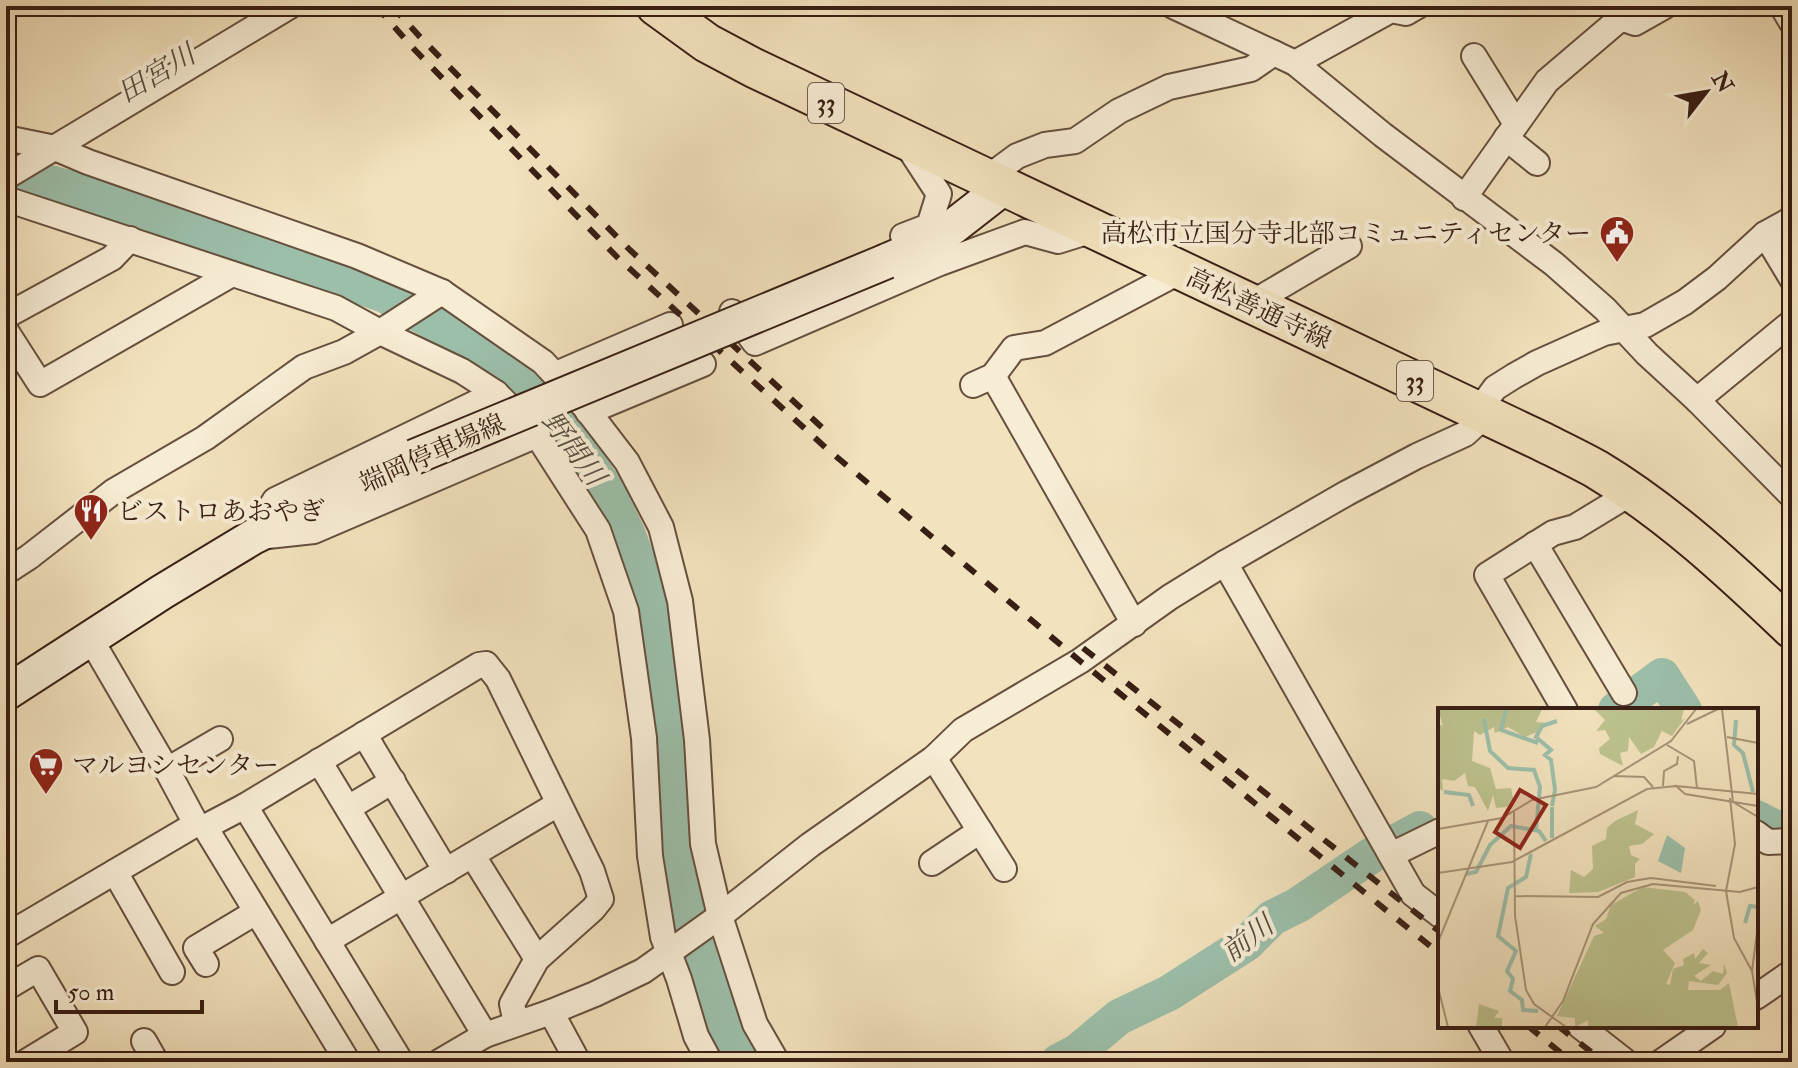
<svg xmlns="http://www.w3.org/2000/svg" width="1798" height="1068" viewBox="0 0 1798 1068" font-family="'IM FELL Double Pica','Noto Serif JP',serif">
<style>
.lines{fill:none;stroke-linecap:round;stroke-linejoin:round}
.river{stroke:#9cbfaa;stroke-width:36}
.street-casing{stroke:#664f3e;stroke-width:28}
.secondary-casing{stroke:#381e14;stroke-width:38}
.primary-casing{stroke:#381e14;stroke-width:42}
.street{stroke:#f7ecd4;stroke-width:24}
.secondary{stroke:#f7ecd4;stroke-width:34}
.primary{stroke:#f2e2bd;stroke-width:38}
.rail{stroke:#381e14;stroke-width:6;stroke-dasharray:14 14;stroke-linecap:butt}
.secondary-bridge-casing{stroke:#381e14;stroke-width:38;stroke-linecap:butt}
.secondary-bridge{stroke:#f7ecd4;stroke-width:34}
.labels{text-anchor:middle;stroke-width:8;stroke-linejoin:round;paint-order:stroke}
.shield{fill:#f7ecd4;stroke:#715c4e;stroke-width:2}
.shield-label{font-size:24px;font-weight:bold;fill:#381e14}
.poi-label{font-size:26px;fill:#381e14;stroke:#f7ecd4;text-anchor:start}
.street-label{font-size:26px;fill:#381e14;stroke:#f7ecd4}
.water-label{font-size:28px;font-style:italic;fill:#564e41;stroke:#f7ecd4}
.inset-river{fill:none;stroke:#9cbfaa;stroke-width:4}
.inset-road{fill:none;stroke:#a89479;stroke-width:2}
.view{fill:#8f2418;fill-opacity:0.15;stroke:#8f2418;stroke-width:4}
.inset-edge{fill:none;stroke:#381e14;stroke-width:4}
</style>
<rect width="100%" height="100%" fill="#f2e2bd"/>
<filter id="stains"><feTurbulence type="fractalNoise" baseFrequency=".0025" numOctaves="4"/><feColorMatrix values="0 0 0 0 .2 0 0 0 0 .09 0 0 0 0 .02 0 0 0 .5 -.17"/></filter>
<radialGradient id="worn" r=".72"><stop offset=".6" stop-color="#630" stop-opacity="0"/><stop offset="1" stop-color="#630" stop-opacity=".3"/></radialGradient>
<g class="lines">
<g class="river">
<path d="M6,171L65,187L134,208L385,295L458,336L517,376L574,441L607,491L627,533L646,583L657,636L679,874L700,957L720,1013L740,1062"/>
<path d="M1616,710L1662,676L1684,710"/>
<path d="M1756,818L1778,829L1792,826"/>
<path d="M1058,1062L1077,1052L1119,1017L1169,993L1247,943L1272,918L1298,905L1372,855L1420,829"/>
</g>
<defs>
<g id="street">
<path d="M1173,6L1295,63L1383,135L1554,264L1605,309L1647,354L1697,400L1792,496"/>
<path d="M1782,6L1792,23"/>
<path d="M1621,18L1635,23L1665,6"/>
<path d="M1474,56L1516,124"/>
<path d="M1295,63L1391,10L1406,13L1418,6"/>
<path d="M6,138L55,148L88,162L357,256L442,292L543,362L584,406L627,462L661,527L680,601L697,740L703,844L720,916L755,1024L777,1062"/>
<path d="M1506,138L1537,163"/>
<path d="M6,177L290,6"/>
<path d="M986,179L1017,156L1045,145L1075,141L1119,111L1169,87L1251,69L1274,53"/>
<path d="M1464,198L1547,81L1621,18L1611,6"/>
<path d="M6,199L336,308L380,332L344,352L304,367L205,438L114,491L29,557L6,572"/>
<path d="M1765,234L1792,279"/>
<path d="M903,236L929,226L939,194L905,142"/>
<path d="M442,292L380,332L462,371L496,393L537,435L598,530L626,611L644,738L650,856L663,937L679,979L696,1036L710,1062"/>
<path d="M1250,304L1349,246"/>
<path d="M732,312L755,343L940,263L1025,232L1058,241L1093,230"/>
<path d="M6,316L112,258L130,239"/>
<path d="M6,331L40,384L232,274"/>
<path d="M556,374L670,325"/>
<path d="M993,376L1134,624"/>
<path d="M973,385L993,376L1014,348L1045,343L1181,271"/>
<path d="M1697,400L1792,322"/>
<path d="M588,412L703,364L664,328"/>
<path d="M268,536L314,531L537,435"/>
<path d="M253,537L275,500L496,393"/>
<path d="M1535,544L1624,693"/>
<path d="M1225,563L1413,894L1440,915"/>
<path d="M90,638L167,770L196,824L205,827L348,1062"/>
<path d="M1565,710L1487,575L1553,533L1575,527L1631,493"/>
<path d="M364,734L446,871"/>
<path d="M934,758L1004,869"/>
<path d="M319,761L485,1035"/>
<path d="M167,770L220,739"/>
<path d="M245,806L401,1062"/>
<path d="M348,808L393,781"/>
<path d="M205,827L245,806L479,665L486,664L498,679L592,871L601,899L593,909L537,959L512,1004L516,1023"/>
<path d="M1756,833L1768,842L1789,841L1792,845"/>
<path d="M1391,855L1440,831"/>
<path d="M473,856L537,959"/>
<path d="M932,863L980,831"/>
<path d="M115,872L172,972"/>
<path d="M6,936L196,824"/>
<path d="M327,941L558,804"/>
<path d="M206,964L196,948L256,912"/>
<path d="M6,988L38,969L75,1032L26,1062"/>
<path d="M1756,997L1792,972"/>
<path d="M551,1012L578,1062"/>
<path d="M1481,1026L1502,1062"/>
<path d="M1580,1026L1626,1062"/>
<path d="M144,1041L156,1062"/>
<path d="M439,1062L485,1035L551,1012L595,994L643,971L720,916L810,845L934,758L963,730L1080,661L1170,597L1225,563L1347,493L1417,456L1465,434L1476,424L1487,399L1495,388L1514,376L1537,363L1604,333L1645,325L1685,302L1717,278L1765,234L1792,219"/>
<path d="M1661,1062L1713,1026"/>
</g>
<g id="secondary">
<path d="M887,261L936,240L1004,187"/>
<path d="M6,693L162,592L253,537L414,457"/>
</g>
<path id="primary" d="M656,6L707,43L754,68L1541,441C1559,450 1578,459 1596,469C1669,513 1731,571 1792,629"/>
</defs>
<use href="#street" class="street-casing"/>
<use href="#secondary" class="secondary-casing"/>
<use href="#primary" class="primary-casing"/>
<use href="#street" class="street"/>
<use href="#secondary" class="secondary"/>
<use href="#primary" class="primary"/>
<g class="rail">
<path d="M376,6L412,47L618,258L826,448L1080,661L1440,954"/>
<path d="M392,6L421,38L630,250L829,434"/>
<path d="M1083,648L1440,932"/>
<path d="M1528,1026L1572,1062"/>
<path d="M1558,1026L1604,1062"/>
</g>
<defs>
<path id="secondary-bridge" d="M414,457L887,261"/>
</defs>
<use href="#secondary-bridge" class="secondary-bridge-casing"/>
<use href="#secondary-bridge" class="secondary-bridge"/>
</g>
<defs>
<symbol id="civic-pin" viewBox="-11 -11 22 30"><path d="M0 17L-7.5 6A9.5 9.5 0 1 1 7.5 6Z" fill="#8f2418" stroke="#f7ecd4"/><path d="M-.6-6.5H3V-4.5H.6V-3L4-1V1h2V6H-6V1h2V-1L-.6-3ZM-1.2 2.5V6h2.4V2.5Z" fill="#fff"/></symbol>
<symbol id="restaurant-pin" viewBox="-11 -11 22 30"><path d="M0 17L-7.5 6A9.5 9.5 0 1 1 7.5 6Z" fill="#8f2418" stroke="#f7ecd4"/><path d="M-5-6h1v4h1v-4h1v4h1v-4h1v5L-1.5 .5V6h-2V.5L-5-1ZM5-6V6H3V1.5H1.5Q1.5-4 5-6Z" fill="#fff"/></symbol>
<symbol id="supermarket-pin" viewBox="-11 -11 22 30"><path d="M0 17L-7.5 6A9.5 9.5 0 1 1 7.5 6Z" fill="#8f2418" stroke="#f7ecd4"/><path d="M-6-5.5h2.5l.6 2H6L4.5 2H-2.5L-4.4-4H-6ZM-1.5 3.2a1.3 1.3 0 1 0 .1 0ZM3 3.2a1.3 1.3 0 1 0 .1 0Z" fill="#fff"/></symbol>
</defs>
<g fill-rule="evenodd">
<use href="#civic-pin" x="1597" y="213" width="40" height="54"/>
<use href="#restaurant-pin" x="71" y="491" width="40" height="54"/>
<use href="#supermarket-pin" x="26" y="745" width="40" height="54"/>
</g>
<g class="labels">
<g class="shield">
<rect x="808" y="83" width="36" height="40" rx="6"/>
<rect x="1397" y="361" width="36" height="40" rx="6"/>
</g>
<g class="shield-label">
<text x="826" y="111">33</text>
<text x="1415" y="389">33</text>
</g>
<g class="poi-label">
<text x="1591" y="242" text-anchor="end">高松市立国分寺北部コミュニティセンター</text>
<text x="117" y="520">ビストロあおやぎ</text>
<text x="72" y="774">マルヨシセンター</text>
</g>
<g class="street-label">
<text transform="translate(1259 308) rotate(25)" y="9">高松善通寺線</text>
<text transform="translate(432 453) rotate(-24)" y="9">端岡停車場線</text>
</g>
<g class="water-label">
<text transform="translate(156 73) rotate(-31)" y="10">田宮川</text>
<text transform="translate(574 448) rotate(53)" y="10">野間川</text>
<text transform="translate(1247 938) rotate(-37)" y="10">前川</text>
</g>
</g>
<g transform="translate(1438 708)">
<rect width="320" height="320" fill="#f2e2bd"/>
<path d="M0,1H104L98,14L110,15L99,27L103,33L100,34L99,24L87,29L70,19L57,25L56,19L42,27L36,23L34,53L52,60L58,81L73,80L75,90L69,99L58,100L55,87L50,103L37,79L30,78L27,65L16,73L4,71L5,83L2,81L0,16L5,18ZM156,1H246L243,13L247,10L234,28L224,23L216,39L203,46L191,29L190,43L182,45L185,58L162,46L161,40L172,31L167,22L158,23L167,12ZM200,102L197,116L216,126L204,136L191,138L193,147L202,151L197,156V169L160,184L131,185L133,162L146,169L155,161L154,138L168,131L169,120L177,113ZM205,179L247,184L257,192L255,197L260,193L263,202L255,222L225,242L237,255L228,276L232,277L235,261L246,257L245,251L256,245L257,251L265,241L270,245L261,255L273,257L256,268L263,273L275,263L285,266L286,256L289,265L280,277L251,273L250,282H282L291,275L300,319H150V312L137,319V310L119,308L156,228L166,225L157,218L168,211L173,197ZM41,296L61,303L56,310H64V319H38Z" fill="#bdc38f"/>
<path d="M229,127L247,140L243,165L220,153Z" fill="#9cbfaa"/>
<path class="inset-river" d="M68,1L63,22L100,35M46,11L52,43L70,60L96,62L102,79L98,122M298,12L296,37L305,45L315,84M6,84L31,87L35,98M114,98L117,82L113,52L107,47L113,42L98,29L104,18L119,13M114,99V130M93,146L88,169L70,180L60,228L78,243L69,263L75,271L72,283L84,292L85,302L100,303M28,166L38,164L52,137L73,118L101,123L108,133M307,215L312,198L320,199"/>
<path class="inset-road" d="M284,1L295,94L320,109M249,16L280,1M289,29L320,35M229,37L256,53L259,80M176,68L206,69L215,79M237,77L247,86L320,98M225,78L226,63L239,56L240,48M76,103L77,208L88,282L96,296L128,319M0,121L64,110L94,92L158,79L233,33L258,1M0,165L74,154L209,81L238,78L320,86M288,183L297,136L292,90M288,183L296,230L314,263M76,188L160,189L189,174L213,170L278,178M320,217L314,263L320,300M0,234L50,113M0,279L10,319M107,319L125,293L155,216L183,185L215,176L302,184L320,179"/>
<path class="view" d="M82,82L108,97L82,140L57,124Z"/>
<rect width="320" height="320" class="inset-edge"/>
</g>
<rect width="1798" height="1068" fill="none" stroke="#f2e2bd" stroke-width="32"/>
<rect x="8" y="8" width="1782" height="1052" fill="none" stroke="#381e14" stroke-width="4"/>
<rect x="16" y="16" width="1766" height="1036" fill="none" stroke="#381e14" stroke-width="2"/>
<g transform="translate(1706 92) rotate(59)" stroke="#f7ecd4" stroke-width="6" paint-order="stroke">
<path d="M0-6L14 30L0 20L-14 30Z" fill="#381e14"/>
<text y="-12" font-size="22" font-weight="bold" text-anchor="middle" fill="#381e14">N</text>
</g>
<path d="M56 1000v12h146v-12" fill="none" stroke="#381e14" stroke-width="4"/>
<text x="68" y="1000" font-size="24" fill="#381e14" stroke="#f7ecd4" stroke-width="6" paint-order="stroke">50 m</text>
<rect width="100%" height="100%" filter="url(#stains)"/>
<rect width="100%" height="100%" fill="url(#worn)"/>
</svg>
